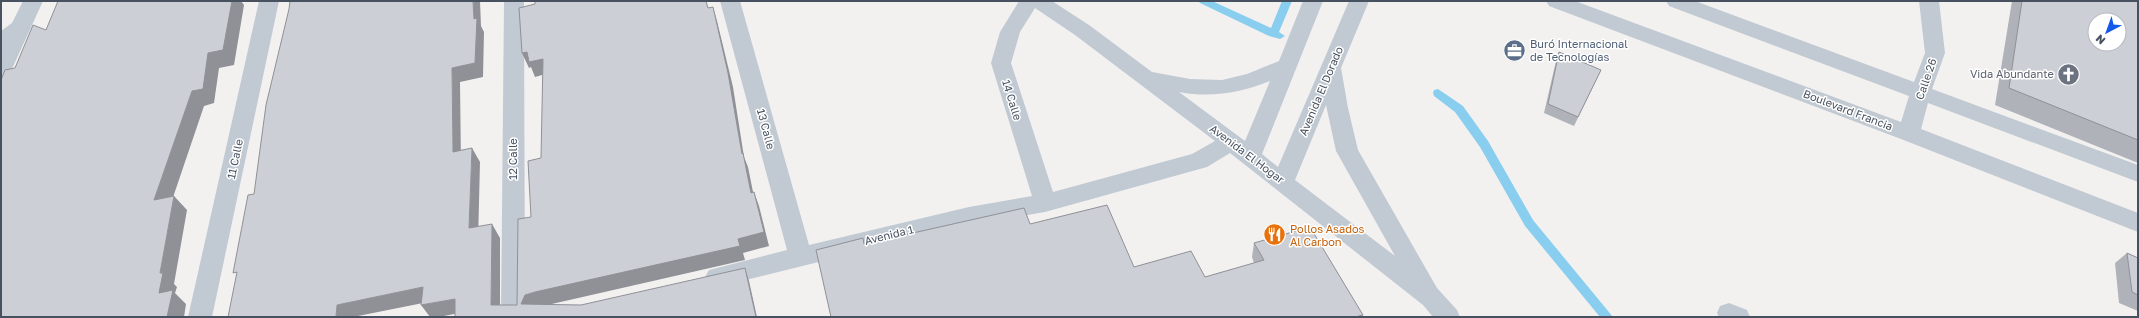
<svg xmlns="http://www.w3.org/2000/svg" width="2139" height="318" viewBox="0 0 2139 318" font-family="'Golos Text',sans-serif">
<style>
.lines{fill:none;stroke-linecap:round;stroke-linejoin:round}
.stream{fill:#8aceef;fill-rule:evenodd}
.minor{fill:#c1c9d2;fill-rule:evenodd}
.wall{fill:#afb2b8}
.shaded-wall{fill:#8f9196}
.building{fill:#cccfd6;stroke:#8f9196;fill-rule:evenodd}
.labels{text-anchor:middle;stroke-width:3;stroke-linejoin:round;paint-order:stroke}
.service-label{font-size:11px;fill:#4e5e75;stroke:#fff;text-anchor:start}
.worship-label{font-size:11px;fill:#5b616d;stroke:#fff;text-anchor:end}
.street-label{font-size:11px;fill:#47515f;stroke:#fff}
.food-label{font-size:11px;fill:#c56008;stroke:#fff;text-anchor:start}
</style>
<rect width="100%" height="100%" fill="#f3f1f0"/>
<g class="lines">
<g class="stream">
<path d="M1198,1H1212L1271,28L1282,1H1292L1279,32L1285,36L1280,39L1269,36L1200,3Z"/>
<path d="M1438,89L1463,106L1488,141L1533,220L1613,317H1600L1525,226L1480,147L1455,112L1434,96L1433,93L1434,90Z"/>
</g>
<g class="minor">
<path d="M23,1H43L11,71L8,76L1,78V31L12,23Z"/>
<path d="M259,1H279L212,317H188Z"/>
<path d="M504,1H524L525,317H501Z"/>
<path d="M720,1H740L809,245L969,207L1032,196L991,63L1000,32L1019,1H1052L1089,25L1152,72L1190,79L1222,80L1247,74L1279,61L1303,1H1323L1262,154L1278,167L1349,1H1369L1341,68L1348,108L1358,150L1437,288L1457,310L1460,317H1433L1423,305L1230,153L1207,167L1045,212L969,225L717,287L709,284L705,277L709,270L787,250ZM1035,8L1075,35L1215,141L1192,154L1053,192L1011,63L1020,32ZM1270,81L1245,141L1179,92C1211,98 1240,93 1270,81ZM1326,105L1336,151L1395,256L1295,180Z"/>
<path d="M1546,1H1575L1901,122L1909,96L1669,6L1666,1H1695L1914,82L1925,53L1919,1H1939L1945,53L1932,89L2138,165V182L1928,103L1921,129L2138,213V232L1901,139L1549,6Z"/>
<path d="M1729,303L1747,310L1750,317H1719L1717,313L1720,306Z"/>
</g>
</g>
<g class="wall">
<path d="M2012,1H2138V163L1995,105Z"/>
<path d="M1559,52L1601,70L1574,126L1544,113L1556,61Z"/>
<path d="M1030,224L1134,267L1205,277L1254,263L1252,257L1254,243L1363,315L1362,317H831L864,244Z"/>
<path d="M2127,253L2138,258V311L2119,303L2115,263Z"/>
</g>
<g class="shaded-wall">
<path d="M232,1H241L244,5L234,65L219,68L214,103L204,106L167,215L154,200L192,91L208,53Z"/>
<path d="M473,1H480L481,26L484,32L483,77L460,82L461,166L453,152L452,68L474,19Z"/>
<path d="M713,7L717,21L733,87L744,157L748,167L756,207L751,193L742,154Z"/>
<path d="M527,52L543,59L549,73L535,77L531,67L529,68L522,53Z"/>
<path d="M472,148L480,162L478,242L469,228Z"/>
<path d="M754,192L759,206L769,246L743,253L745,260L543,306L521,304L525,295L535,292L738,239Z"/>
<path d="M174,196L187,210L174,284L177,287L175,293L186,304L184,317H167L159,293L160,273Z"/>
<path d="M492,224L500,238V317L491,305Z"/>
<path d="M745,268L749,281L757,317H756Z"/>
<path d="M423,287L433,301L353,317H336L337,305Z"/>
<path d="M455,299L464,312L439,317H430L421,305Z"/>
<path d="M1363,315L1362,317H1355Z"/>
</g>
<g class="building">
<path d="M58,1H232L223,50L208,53L203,89L192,91L154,200L174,196L160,273H163L159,293L173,290L167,317H1V80L5,70L15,68L33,25L46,30Z"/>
<path d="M290,1H473L474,19L477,18L475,63L452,68L453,152L472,148L469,228L492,224L491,305H517L518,219L531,217L528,161L541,158L543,59L529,62L527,52L522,53L519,8L535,4V1H706L708,8L713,7L728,73L742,154L743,153L751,193L754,192L764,232L738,239L740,246L535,292L525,295L521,304L581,305L745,268L756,317H455V299L421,305L423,287L337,305L336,317H228L237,272L233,273L248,195L254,194L266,105L289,9Z"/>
<path d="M2022,1H2138V140L2009,88ZM2095,20H2119V44H2095Z"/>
<path d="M1559,52L1601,70L1578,117L1548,104Z"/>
<path d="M1107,205L1134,267L1191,251L1205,277L1264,260L1254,243L1310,227L1363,315L1355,317H831L816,250L863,238L864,244L1024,208L1030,224Z"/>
<path d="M2127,253L2138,258V295L2132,292Z"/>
</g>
<defs>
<symbol id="office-disc" viewBox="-11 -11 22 22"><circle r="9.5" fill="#5c6f8a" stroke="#fff"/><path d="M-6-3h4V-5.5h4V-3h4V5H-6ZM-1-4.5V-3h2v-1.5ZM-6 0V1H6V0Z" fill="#fff"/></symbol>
<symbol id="church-disc" viewBox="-11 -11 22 22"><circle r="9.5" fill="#6b7280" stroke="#fff"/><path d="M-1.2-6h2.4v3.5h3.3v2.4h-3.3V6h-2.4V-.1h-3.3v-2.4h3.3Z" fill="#fff"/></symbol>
<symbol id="restaurant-disc" viewBox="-11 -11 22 22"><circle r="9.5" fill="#e8710a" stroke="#fff"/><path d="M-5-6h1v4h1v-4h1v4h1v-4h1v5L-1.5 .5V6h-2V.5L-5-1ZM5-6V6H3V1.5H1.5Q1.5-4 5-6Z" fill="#fff"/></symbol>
</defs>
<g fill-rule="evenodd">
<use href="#office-disc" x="1502" y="38" width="25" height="25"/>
<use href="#church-disc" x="2056" y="62" width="25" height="25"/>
<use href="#restaurant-disc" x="1262" y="222" width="25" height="25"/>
</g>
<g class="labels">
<g class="service-label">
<text x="1530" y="48">Buró Internacional<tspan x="1530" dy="13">de Tecnologías</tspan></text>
</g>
<g class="worship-label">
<text x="2054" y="78">Vida Abundante</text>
</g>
<g class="street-label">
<text transform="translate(1926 79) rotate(-71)" y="4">Calle 26</text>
<text transform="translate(1321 91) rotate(-67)" y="4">Avenida El Dorado</text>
<text transform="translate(1012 100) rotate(73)" y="4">14 Calle</text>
<text transform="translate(1848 110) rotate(21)" y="4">Boulevard Francia</text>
<text transform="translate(766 129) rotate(75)" y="4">13 Calle</text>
<text transform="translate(1247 154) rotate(37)" y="4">Avenida El Hogar</text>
<text transform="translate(235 159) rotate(-78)" y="4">11 Calle</text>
<text transform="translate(513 159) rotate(-90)" y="4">12 Calle</text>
<text transform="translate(889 235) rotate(-14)" y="4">Avenida 1</text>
</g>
<g class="food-label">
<text x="1290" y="233">Pollos Asados<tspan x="1290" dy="13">Al Carbon</tspan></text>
</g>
</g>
<rect width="2139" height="318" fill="none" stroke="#47515f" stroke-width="4"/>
<g transform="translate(2107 32) rotate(221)"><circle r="19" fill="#ffffff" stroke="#b5b9bf"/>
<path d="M0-3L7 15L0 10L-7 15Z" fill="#1358ea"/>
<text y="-6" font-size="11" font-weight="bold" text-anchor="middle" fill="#47515f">N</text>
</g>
</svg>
